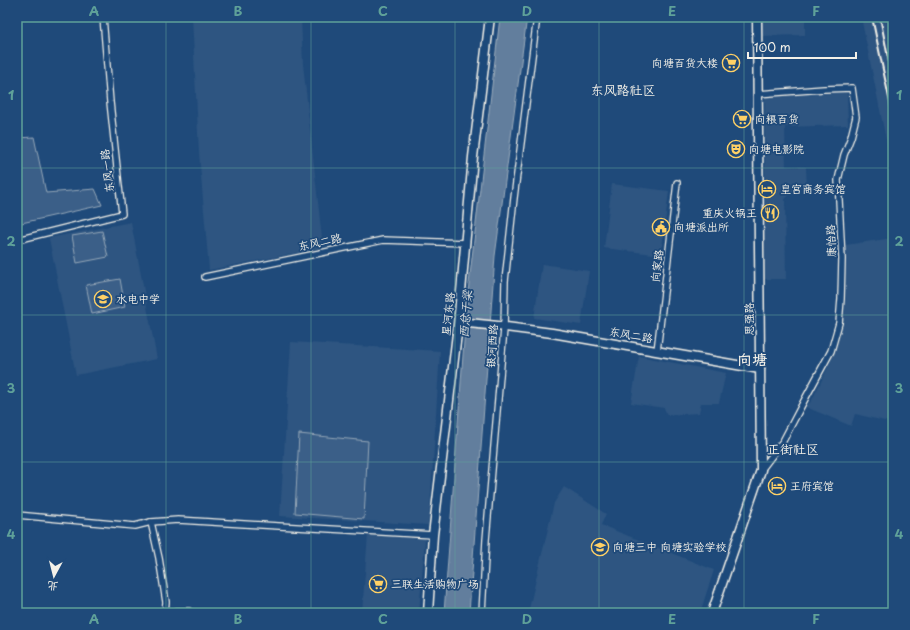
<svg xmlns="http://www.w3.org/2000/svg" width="910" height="630" viewBox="0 0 910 630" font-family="'Playpen Sans','LXGW WenKai TC',sans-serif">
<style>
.built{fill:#2d5581}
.green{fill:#3a5f88;stroke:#97a8b8}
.water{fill:#627e9d;stroke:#9cacbb}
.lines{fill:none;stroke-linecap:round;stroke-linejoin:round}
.street-casing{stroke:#f4f1e8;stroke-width:8}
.secondary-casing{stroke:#f4f1e8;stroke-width:11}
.street{stroke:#1f4a7a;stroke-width:5.5}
.secondary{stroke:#1f4a7a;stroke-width:8}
.rail{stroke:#f4f1e8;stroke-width:2}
.grid{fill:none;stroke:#5fa199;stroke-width:1;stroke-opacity:0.55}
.labels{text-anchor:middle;stroke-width:3.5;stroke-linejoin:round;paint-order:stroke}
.poi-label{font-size:11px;fill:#f4f1e8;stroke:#1f4a7a;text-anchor:start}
.street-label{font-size:11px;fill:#f4f1e8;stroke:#1f4a7a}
.water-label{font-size:12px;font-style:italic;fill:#dee0dd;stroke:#1f4a7a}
.quarter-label{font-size:13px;fill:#f4f1e8;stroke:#1f4a7a}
.district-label{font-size:15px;font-weight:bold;fill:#f4f1e8;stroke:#1f4a7a}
.neatline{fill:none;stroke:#5fa199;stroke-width:1.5}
.grid-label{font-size:13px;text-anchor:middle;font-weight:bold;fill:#5fa199}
</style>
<rect width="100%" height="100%" fill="#1f4a7a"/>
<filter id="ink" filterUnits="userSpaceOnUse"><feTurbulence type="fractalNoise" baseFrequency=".025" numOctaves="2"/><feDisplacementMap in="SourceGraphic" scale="8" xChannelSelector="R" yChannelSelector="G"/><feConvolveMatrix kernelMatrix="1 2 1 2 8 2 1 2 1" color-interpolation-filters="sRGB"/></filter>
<g filter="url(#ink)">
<g class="built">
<path d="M192,17H301L303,64L323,248L209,270L199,153Z"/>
<path d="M761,17H778L779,21L805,20V35L761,36Z"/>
<path d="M861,17H893V174Z"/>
<path d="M847,92L848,125L785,127L786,166L806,167L807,186L795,190L785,199L786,279H765V97Z"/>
<path d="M612,184L669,191L661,255L604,248Z"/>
<path d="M131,222L157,359L76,375L49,238Z"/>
<path d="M893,238V423L855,414L851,426L806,407L812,400L830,363L840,332L845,245Z"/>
<path d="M542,264L589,271L581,325L534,318Z"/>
<path d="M291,342L440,351L429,525L280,516Z"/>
<path d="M639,356L726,373L719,403H701L699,413L667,415L664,408L631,403Z"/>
<path d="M564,487L606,514L601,525L714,570L700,613H528L554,503Z"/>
<path d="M368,534L425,539L419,613H362Z"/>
</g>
<g class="green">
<path d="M34,137L46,193L95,189L102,205L17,224V138Z"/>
<path d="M102,231L108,257L77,263L72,236Z"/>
<path d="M120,279L125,307L92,314L86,285Z"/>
<path d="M299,434L368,441L364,519L295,513Z"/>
</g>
<path class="water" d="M500,17H527L495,256L469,613H444L467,301Z"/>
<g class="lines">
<defs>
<g id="street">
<path d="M757,94L824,89L852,88L856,117L851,137L844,155L838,180L842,259L841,299L839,323L831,351L805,399L783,441L761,470"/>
<path d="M17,240L122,214L110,102L103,17"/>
<path d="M205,277L383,240L466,243"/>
<path d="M657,351L677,183"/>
<path d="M17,515L135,526L151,522L178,520L433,535"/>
<path d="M151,522L159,558L166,602L165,613"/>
<path d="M175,613L177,611H189L191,613"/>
<path d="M482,613L486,540L504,329L505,281L514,198L537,17"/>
</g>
<g id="secondary">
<path d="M459,322L498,326L552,333L760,369"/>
<path d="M428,613L433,535L458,325L473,157L490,17"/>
<path d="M712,613L761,470L757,17"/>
</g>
</defs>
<use href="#street" class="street-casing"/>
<use href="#secondary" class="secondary-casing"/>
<use href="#street" class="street"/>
<use href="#secondary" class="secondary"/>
<g class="rail">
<path d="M872,17L893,117"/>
<path d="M880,17L893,83"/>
<path d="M891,17L893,27"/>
</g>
</g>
</g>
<path class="grid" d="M166,17V613M311,17V613M455,17V613M599,17V613M744,17V613M17,168H893M17,315H893M17,462H893"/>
<defs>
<symbol id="supermarket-ring" viewBox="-11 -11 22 22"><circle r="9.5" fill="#1f4a7a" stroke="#ffd166" stroke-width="1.5"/><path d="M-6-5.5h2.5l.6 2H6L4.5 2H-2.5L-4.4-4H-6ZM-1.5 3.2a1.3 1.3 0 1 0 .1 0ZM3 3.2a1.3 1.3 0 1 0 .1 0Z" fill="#ffd166"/></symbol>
<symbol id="theatre-ring" viewBox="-11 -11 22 22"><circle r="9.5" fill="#1f4a7a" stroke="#ffd166" stroke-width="1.5"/><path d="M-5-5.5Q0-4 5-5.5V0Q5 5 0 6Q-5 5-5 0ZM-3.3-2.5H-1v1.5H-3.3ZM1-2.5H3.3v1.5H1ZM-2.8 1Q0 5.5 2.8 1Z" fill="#ffd166"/></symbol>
<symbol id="hotel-ring" viewBox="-11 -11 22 22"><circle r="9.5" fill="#1f4a7a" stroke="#ffd166" stroke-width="1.5"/><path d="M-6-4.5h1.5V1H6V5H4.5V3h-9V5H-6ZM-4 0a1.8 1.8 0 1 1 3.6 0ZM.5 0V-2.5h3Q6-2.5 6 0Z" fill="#ffd166"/></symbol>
<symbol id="restaurant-ring" viewBox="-11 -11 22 22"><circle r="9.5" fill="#1f4a7a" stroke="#ffd166" stroke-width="1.5"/><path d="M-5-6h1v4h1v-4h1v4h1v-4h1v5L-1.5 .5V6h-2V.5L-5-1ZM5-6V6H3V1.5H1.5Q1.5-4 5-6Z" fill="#ffd166"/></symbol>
<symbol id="civic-ring" viewBox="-11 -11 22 22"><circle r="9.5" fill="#1f4a7a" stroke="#ffd166" stroke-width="1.5"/><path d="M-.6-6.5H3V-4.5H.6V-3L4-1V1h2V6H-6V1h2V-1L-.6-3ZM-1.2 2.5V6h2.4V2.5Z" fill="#ffd166"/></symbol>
<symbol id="school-ring" viewBox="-11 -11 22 22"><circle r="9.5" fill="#1f4a7a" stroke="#ffd166" stroke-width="1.5"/><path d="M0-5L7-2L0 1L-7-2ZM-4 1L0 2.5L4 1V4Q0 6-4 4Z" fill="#ffd166"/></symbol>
</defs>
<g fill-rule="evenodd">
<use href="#supermarket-ring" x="721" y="53" width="20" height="20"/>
<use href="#supermarket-ring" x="732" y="109" width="20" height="20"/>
<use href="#theatre-ring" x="726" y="139" width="20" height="20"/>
<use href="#hotel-ring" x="757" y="179" width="20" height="20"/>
<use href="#restaurant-ring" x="760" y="203" width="20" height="20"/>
<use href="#civic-ring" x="651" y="217" width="20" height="20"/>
<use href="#school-ring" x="93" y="289" width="20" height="20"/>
<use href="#hotel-ring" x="767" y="476" width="20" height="20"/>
<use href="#school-ring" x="590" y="537" width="20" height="20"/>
<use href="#supermarket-ring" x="368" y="574" width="20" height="20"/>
</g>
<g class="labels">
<g class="poi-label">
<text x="718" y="67" text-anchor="end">向塘百货大楼</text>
<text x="755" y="123">向粮百货</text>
<text x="749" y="153">向塘电影院</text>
<text x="780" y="193">皇宫商务宾馆</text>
<text x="757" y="217" text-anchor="end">重庆火锅王</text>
<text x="674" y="231">向塘派出所</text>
<text x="116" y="303">水电中学</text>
<text x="790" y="490">王府宾馆</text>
<text x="613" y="551">向塘三中 向塘实验学校</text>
<text x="391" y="588">三联生活购物广场</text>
</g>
<g class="street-label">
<text transform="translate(107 171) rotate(-97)" y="4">东风一路</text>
<text transform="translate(831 241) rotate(-92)" y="4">康怡路</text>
<text transform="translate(320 242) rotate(-12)" y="4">东风二路</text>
<text transform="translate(657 266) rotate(-83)" y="4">向家路</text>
<text transform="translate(448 314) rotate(-84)" y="4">星河东路</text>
<text transform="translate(749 319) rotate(-90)" y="4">思强路</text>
<text transform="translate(631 335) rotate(10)" y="4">东风二路</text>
<text transform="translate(492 346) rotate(-86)" y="4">银河西路</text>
</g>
<g class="water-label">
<text transform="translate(466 314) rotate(-85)" y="4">西总干梁</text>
</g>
<g class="quarter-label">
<text x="623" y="95">东风路社区</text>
<text x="793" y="454">正街社区</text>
</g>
<g class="district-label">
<text x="752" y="365">向塘</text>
</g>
</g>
<rect width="910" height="630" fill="none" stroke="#1f4a7a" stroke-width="44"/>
<g transform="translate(54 576) rotate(187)" stroke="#1f4a7a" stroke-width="3" paint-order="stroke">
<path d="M0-3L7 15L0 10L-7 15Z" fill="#f4f1e8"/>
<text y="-6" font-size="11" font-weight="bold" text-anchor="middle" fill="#f4f1e8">北</text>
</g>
<path d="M748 52v6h108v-6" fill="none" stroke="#f4f1e8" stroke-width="2"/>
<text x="754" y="52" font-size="12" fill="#f4f1e8" stroke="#1f4a7a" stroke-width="3" paint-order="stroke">100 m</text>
<rect x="22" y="22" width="866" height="586" class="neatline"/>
<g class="grid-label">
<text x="94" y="16">A</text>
<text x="238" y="16">B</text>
<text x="383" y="16">C</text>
<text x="527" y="16">D</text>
<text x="672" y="16">E</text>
<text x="816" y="16">F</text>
<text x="11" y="100">1</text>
<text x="899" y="100">1</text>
<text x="11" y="246">2</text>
<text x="899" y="246">2</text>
<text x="11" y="393">3</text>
<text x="899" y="393">3</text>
<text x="11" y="539">4</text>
<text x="899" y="539">4</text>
<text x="94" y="624">A</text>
<text x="238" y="624">B</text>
<text x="383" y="624">C</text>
<text x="527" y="624">D</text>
<text x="672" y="624">E</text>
<text x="816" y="624">F</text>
</g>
</svg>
